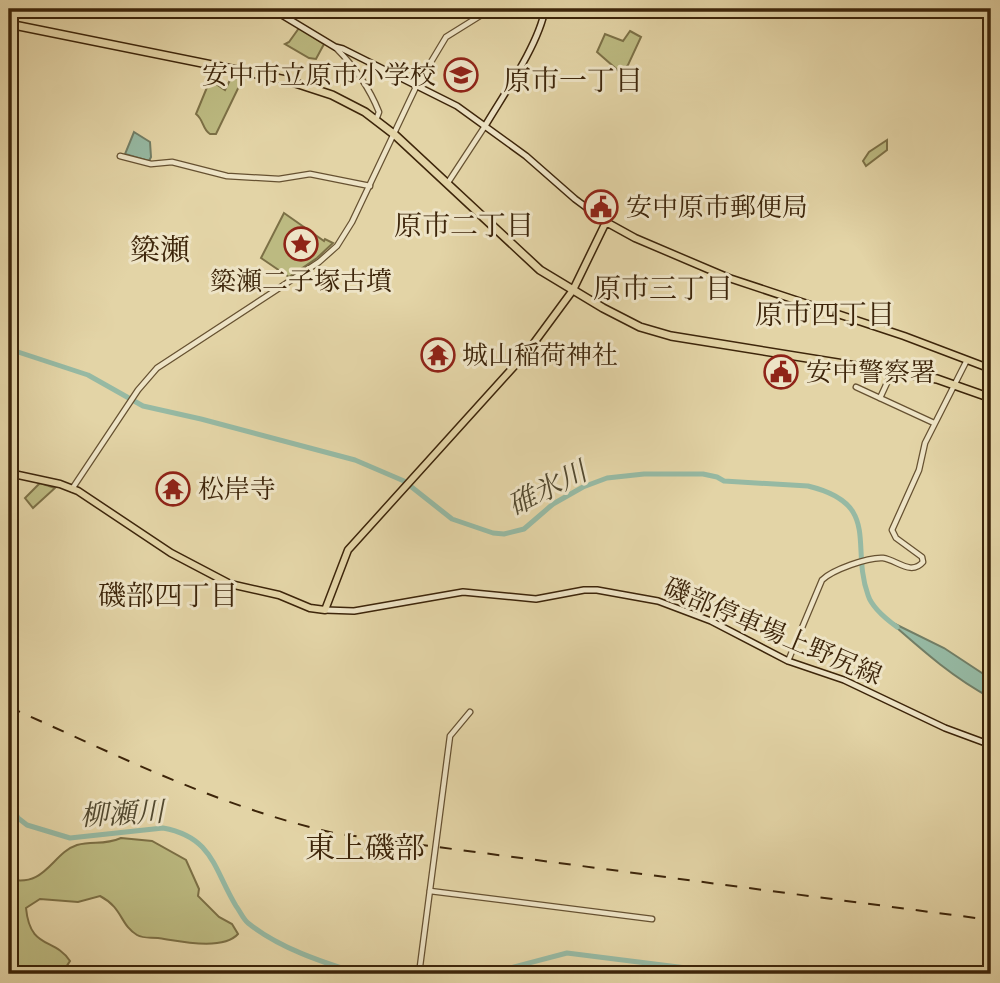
<svg xmlns="http://www.w3.org/2000/svg" width="1000" height="983" viewBox="0 0 1000 983" font-family="'Gentium Book Plus','Noto Serif JP',serif">
<style>
.green{fill:#bcba81;stroke:#7c7046;stroke-width:2}
.water{fill:#96b9a3;stroke:#727e66;stroke-width:2}
.lines{fill:none;stroke-linecap:round;stroke-linejoin:round}
.river{stroke:#96b9a3;stroke-width:5}
.tertiary-casing{stroke:#665131;stroke-width:7}
.secondary-casing{stroke:#3d250a;stroke-width:8}
.primary-casing{stroke:#3d250a;stroke-width:9}
.trunk-casing{stroke:#3d250a;stroke-width:10}
.tertiary{stroke:#ede3c5;stroke-width:4.5}
.secondary{stroke:#ede3c5;stroke-width:5}
.primary{stroke:#e3d4a6;stroke-width:6}
.trunk{stroke:#e3d4a6;stroke-width:7}
.rail{stroke:#3d250a;stroke-width:2;stroke-dasharray:12 12;stroke-linecap:butt}
.labels{text-anchor:middle;stroke-width:6;stroke-linejoin:round;paint-order:stroke}
.poi-label{font-size:26px;fill:#3d250a;stroke:#ede3c5;text-anchor:start}
.street-label{font-size:26px;fill:#3d250a;stroke:#ede3c5}
.neighbourhood-label{font-size:28px;fill:#3d250a;stroke:#ede3c5}
.water-label{font-size:28px;font-style:italic;fill:#534a30;stroke:#ede3c5}
.quarter-label{font-size:30px;fill:#3d250a;stroke:#ede3c5}
</style>
<rect width="100%" height="100%" fill="#e3d4a6"/>
<filter id="stains"><feTurbulence type="fractalNoise" baseFrequency=".00286" numOctaves="4"/><feColorMatrix values="0 0 0 0 .2 0 0 0 0 .09 0 0 0 0 .02 0 0 0 .5 -.17"/></filter>
<radialGradient id="worn" r=".72"><stop offset=".6" stop-color="#630" stop-opacity="0"/><stop offset="1" stop-color="#630" stop-opacity=".3"/></radialGradient>
<g class="green">
<path d="M299,28L324,44L316,59L309,58L285,44L289,42Z"/>
<path d="M630,31L641,37L628,65L621,73L597,52L605,34L623,41Z"/>
<path d="M234,72L245,74L216,134H210C202,129 204,120 196,114L210,80L225,90Z"/>
<path d="M887,140V150L866,166L863,161L869,152Z"/>
<path d="M284,213L324,241L325,239L333,243L317,258L289,277L261,258Z"/>
<path d="M40,483L55,488L33,508L25,498Z"/>
<path d="M121,838L152,841L186,860L199,889L198,896L219,917L232,924L238,934C223,951 179,941 158,938C151,937 144,939 137,935C120,925 123,908 100,896L78,902L40,899L26,908C30,950 54,937 70,961C60,982 28,974 9,974V879C46,888 52,853 77,845C93,840 103,846 121,838Z"/>
</g>
<g class="water">
<path d="M134,132L150,142L151,157L149,161L125,154Z"/>
<path d="M889,621L944,648L991,679V698C952,677 922,650 889,621Z"/>
</g>
<g class="lines">
<g class="river">
<path d="M9,349L88,375L143,406L201,419L355,460L404,481L452,519L493,533L504,534L524,529L553,504L583,487L607,478L644,474H703L717,477L724,481L808,486C882,504 850,545 868,595C872,608 886,619 897,627"/>
<path d="M9,800L18,818L27,825L70,838L163,828C213,837 214,870 236,906C240,911 243,919 248,923C279,948 322,962 360,974"/>
<path d="M487,974L567,953L734,974"/>
</g>
<defs>
<g id="tertiary">
<path d="M336,48C355,67 369,87 379,112L376,120"/>
<path d="M120,156L151,164L172,162L227,176L279,179L310,174L370,186"/>
<path d="M447,184L485,126"/>
<path d="M856,387L934,423"/>
<path d="M880,398L892,372"/>
<path d="M72,489L138,390L157,368L319,262L337,246L352,222L416,87L446,37L491,9"/>
<path d="M788,661L822,580C832,570 868,557 883,558C897,560 911,576 923,562L922,557L896,538L892,530L919,470L925,443L967,360"/>
<path d="M430,891L652,919"/>
<path d="M419,974L450,736L470,712"/>
</g>
<g id="secondary">
<path d="M272,9L335,47L343,49L457,106L526,156L575,199L606,222"/>
<path d="M485,126C504,94 539,44 545,9"/>
<path d="M325,610L354,611L463,592L536,599L584,590H597L658,601L711,621L788,661L844,680L945,728L991,745"/>
</g>
<path id="primary" d="M9,473L60,484L78,491L171,553L230,584L279,595L310,608L325,610L348,550L528,351L573,290L606,222L635,238L729,278L904,336L991,369"/>
<path id="trunk" d="M9,24L286,80L332,95L365,112L395,135L540,270L603,308L640,327L671,336L937,379L991,398"/>
</defs>
<use href="#tertiary" class="tertiary-casing"/>
<use href="#secondary" class="secondary-casing"/>
<use href="#primary" class="primary-casing"/>
<use href="#trunk" class="trunk-casing"/>
<use href="#tertiary" class="tertiary"/>
<use href="#secondary" class="secondary"/>
<use href="#primary" class="primary"/>
<use href="#trunk" class="trunk"/>
<path class="rail" d="M9,707C117,755 223,809 339,834L991,920"/>
</g>
<defs>
<symbol id="school-ring" viewBox="-11 -11 22 22"><circle r="9.5" fill="#ede3c5" stroke="#8f2418" stroke-width="1.5"/><path d="M0-5L7-2L0 1L-7-2ZM-4 1L0 2.5L4 1V4Q0 6-4 4Z" fill="#8f2418"/></symbol>
<symbol id="civic-ring" viewBox="-11 -11 22 22"><circle r="9.5" fill="#ede3c5" stroke="#8f2418" stroke-width="1.5"/><path d="M-.6-6.5H3V-4.5H.6V-3L4-1V1h2V6H-6V1h2V-1L-.6-3ZM-1.2 2.5V6h2.4V2.5Z" fill="#8f2418"/></symbol>
<symbol id="sight-ring" viewBox="-11 -11 22 22"><circle r="9.5" fill="#ede3c5" stroke="#8f2418" stroke-width="1.5"/><path d="M0-6L1.8-2.2L6-1.7L2.9 1.2L3.7 5.4L0 3.3L-3.7 5.4L-2.9 1.2L-6-1.7L-1.8-2.2Z" fill="#8f2418"/></symbol>
<symbol id="temple-ring" viewBox="-11 -11 22 22"><circle r="9.5" fill="#ede3c5" stroke="#8f2418" stroke-width="1.5"/><path d="M0-6L5-2H3V0L6.5 2.5H4V6H1.5V3h-3V6H-4V2.5H-6.5L-3 0V-2H-5Z" fill="#8f2418"/></symbol>
</defs>
<g fill-rule="evenodd">
<use href="#school-ring" x="442" y="56" width="38" height="38"/>
<use href="#civic-ring" x="582" y="188" width="38" height="38"/>
<use href="#sight-ring" x="282" y="225" width="38" height="38"/>
<use href="#temple-ring" x="419" y="336" width="38" height="38"/>
<use href="#civic-ring" x="762" y="353" width="38" height="38"/>
<use href="#temple-ring" x="154" y="470" width="38" height="38"/>
</g>
<g class="labels">
<g class="poi-label">
<text x="436" y="84" text-anchor="end">安中市立原市小学校</text>
<text x="626" y="216">安中原市郵便局</text>
<text x="301" y="290" text-anchor="middle">簗瀬二子塚古墳</text>
<text x="462" y="364">城山稲荷神社</text>
<text x="806" y="381">安中警察署</text>
<text x="198" y="498">松岸寺</text>
</g>
<g class="street-label">
<text transform="translate(773 631) rotate(23)" y="9">磯部停車場上野尻線</text>
</g>
<g class="neighbourhood-label">
<text x="573" y="90">原市一丁目</text>
<text x="464" y="235">原市二丁目</text>
<text x="663" y="298">原市三丁目</text>
<text x="825" y="324">原市四丁目</text>
<text x="168" y="605">磯部四丁目</text>
</g>
<g class="water-label">
<text transform="translate(547 488) rotate(-27)" y="10">碓氷川</text>
<text transform="translate(122 813) rotate(-3)" y="10">柳瀬川</text>
</g>
<g class="quarter-label">
<text x="160" y="260">簗瀬</text>
<text x="365" y="858">東上磯部</text>
</g>
</g>
<rect width="1000" height="983" fill="none" stroke="#e3d4a6" stroke-width="35"/>
<rect x="10" y="10" width="979" height="962" fill="none" stroke="#3d250a" stroke-width="3.5"/>
<rect x="18" y="18" width="965" height="948" fill="none" stroke="#3d250a" stroke-width="2"/>
<rect width="100%" height="100%" filter="url(#stains)"/>
<rect width="100%" height="100%" fill="url(#worn)"/>
</svg>
